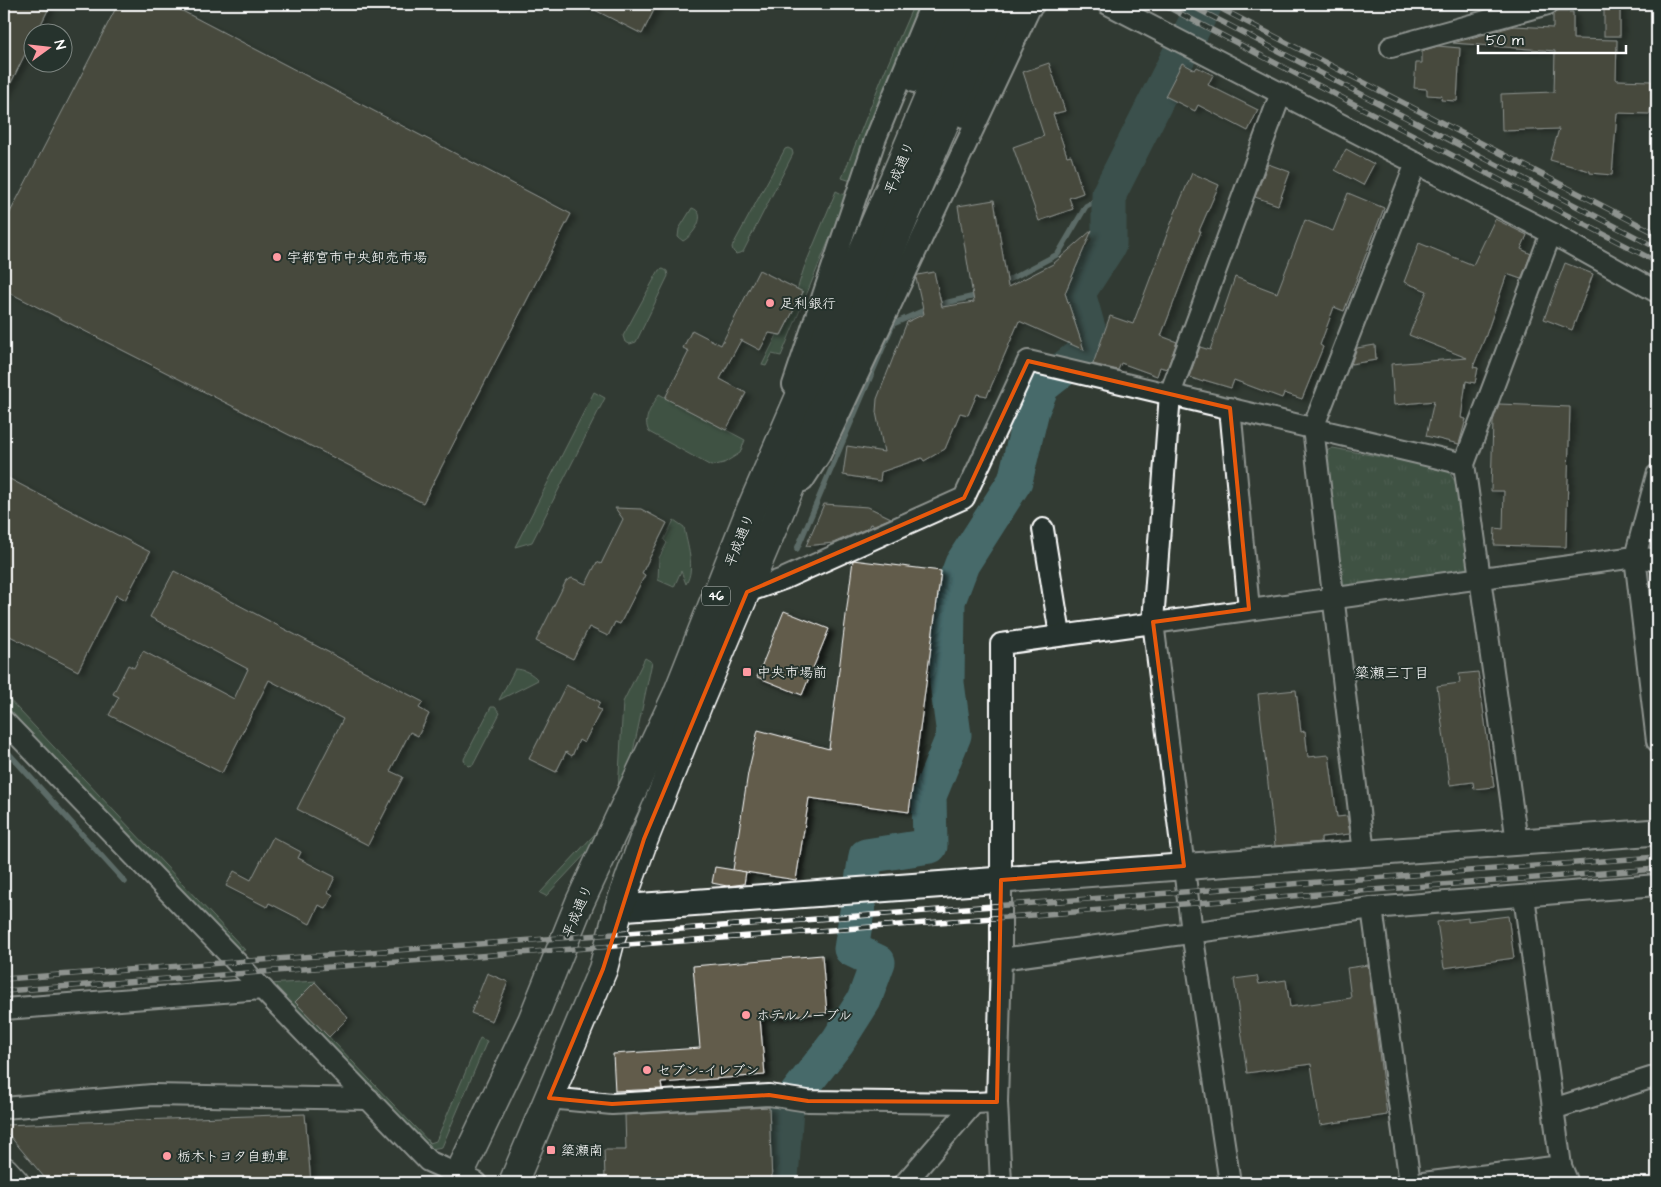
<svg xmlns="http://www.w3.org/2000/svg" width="1661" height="1187" viewBox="0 0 1661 1187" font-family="'Architects Daughter','Klee One',sans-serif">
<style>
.grass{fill:#517058;stroke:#a8b8ac}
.park{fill:url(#park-tufts);stroke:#a8b8ac}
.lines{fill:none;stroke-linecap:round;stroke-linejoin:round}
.stream{stroke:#90a6a6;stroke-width:5.5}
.river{stroke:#466a6b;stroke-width:35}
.building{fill:#625c4b;stroke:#fff;filter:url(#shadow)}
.minor-casing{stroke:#fff;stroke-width:24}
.tertiary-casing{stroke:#fff;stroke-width:29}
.primary-casing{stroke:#fff;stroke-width:31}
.trunk-casing{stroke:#fff;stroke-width:31}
.minor{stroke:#26332d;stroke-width:20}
.tertiary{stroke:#26332d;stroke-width:25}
.primary{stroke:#26332d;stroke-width:28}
.trunk{stroke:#26332d;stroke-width:28}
.rail-casing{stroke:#fff;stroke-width:5.5}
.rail{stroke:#26332d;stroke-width:4;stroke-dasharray:11;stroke-linecap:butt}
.marked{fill:none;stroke:#e8590c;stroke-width:4;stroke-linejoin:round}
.poi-dot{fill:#ff9aa2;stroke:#26332d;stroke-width:2}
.labels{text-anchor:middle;stroke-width:4;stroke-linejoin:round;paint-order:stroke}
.shield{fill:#26332d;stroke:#bec2c0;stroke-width:1}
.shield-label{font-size:12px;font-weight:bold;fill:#fff}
.street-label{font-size:14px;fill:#fff;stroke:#26332d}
.poi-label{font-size:14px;fill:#fff;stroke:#26332d;text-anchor:start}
.neighbourhood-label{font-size:15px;fill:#fff;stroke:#26332d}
</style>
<defs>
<pattern id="park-tufts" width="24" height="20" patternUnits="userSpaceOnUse" patternTransform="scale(1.25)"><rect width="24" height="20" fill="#517058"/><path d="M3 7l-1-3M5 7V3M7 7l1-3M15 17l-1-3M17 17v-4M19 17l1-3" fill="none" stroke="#6b8571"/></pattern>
<filter id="shadow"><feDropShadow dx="5.5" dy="3" stdDeviation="2.5" flood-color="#0009"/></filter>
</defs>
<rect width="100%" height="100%" fill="#323b33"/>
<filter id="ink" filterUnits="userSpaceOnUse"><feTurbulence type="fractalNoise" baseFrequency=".02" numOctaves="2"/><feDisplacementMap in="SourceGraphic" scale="10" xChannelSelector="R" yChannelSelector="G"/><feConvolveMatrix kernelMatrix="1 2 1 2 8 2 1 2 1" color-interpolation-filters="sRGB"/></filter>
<g filter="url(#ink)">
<g class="grass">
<path d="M914,4H920L865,136L851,181L842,178L884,73Z"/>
<path d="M788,148L792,150L793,154L743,252L736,254L733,251L732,247L785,149Z"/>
<path d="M836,191L846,196L843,206L781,356L772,354L766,366L762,365L777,335H782L802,293L797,290L804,268Z"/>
<path d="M692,208C709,213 693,236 683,241L678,237L679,229Z"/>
<path d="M663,269L667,271L668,276L636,342L630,344L625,342L623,336L659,270Z"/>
<path d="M594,392L605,398L532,542L515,547Z"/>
<path d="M659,394L745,440L740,453L724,463L711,466L649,432C642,418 652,407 659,394Z"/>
<path d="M674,520L684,527C687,545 696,568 686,584L681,571L674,587L658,580L659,558L667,543L664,540Z"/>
<path d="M645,658L652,662L619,818L546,896L540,893L617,810L623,702Z"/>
<path d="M515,669C524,669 533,674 538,680L499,700Z"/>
<path d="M4,694L245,950L236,951L4,704Z"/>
<path d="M491,707H495L500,713L473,765L468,766L465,763L464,759Z"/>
<path d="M316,981L296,1002L430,1143L436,1141L480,1038L487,1041L442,1147L426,1150L268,984Z"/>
</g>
<path class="park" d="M1333,448L1447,469L1456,483L1470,569L1459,577L1345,591L1337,584L1322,453Z"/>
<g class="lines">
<g class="stream">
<path d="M1001,284L1058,254L1086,206L1109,194"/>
<path d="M797,549L893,324L936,305L971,297L979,294"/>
<path d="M4,748L125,882"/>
</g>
<path class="river" d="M779,1183L781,1178L786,1108L838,1041L864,1000L878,962L851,949L866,856L930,846L929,796L954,735L947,683L948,601L962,564L1015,481L1032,410L1042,386L1086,351L1089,332L1078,293L1109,245V194L1205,4"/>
</g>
<g class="building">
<path d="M4,4H51L37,32H32V40L4,97Z"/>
<path d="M118,4H169L571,214L423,503L4,290V224Z"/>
<path d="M583,4H657L642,34Z"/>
<rect x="1604" y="4" width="16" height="32"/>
<path d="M1557,12H1573V39L1617,40L1616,80L1651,81L1650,114L1617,113L1612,175L1590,173V171L1550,160L1559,129L1502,131L1501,94L1554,92L1555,51L1453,43L1514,26L1553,28V14Z"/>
<path d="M1438,46L1460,48L1457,101L1441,100L1442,96L1427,95V89L1414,88L1416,63H1422V51Z"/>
<path d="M1049,63L1065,111L1053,114L1067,156L1071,155L1083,193L1069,198L1073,209L1039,221L1013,147L1044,136L1023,72Z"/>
<path d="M1182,63L1195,70L1197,67L1213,75L1208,85L1258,110L1248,131L1198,105L1195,111L1165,96Z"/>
<path d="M1346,149L1374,164L1363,185L1335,170Z"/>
<path d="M1268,164L1290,172L1278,205L1255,197Z"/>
<path d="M1192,173L1219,185L1199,231H1201L1161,336L1177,342L1167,369L1160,367L1157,376L1121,363L1118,370L1093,364L1110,316L1133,324L1175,213Z"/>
<path d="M1348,193L1384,208L1344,311L1334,307L1320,345L1323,347L1302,399L1284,393L1282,398L1234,380L1231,388L1204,380L1203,382L1189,377L1200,347L1210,350L1235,277L1277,293L1305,220L1333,231Z"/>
<path d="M994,200L1008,287L1053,264L1092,230L1065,293L1084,350L1019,321L987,396L977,394L968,415L960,413L945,449L924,461L922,458L881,472L880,481L843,475L847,446L884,452L876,412L877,399L907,322L924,314L916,278L918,275L934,272L942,307L974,302L958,206Z"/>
<path d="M1495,219L1527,235L1521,249L1531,254L1521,279L1507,274L1486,335L1473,367L1478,368L1475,383L1466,381L1461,418L1466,419L1459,444L1426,436L1434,401L1394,405L1391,364L1467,358L1409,335L1427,291L1404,282L1419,243L1473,265Z"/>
<path d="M1565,263L1593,274L1572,330L1544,319Z"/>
<path d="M759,270L803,292L781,335L769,333L760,350L741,340L720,379L746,393L726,430L665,398L689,351L683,348L692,330L721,345Z"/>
<path d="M1375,345L1376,360L1351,364L1357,348Z"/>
<path d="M1499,404L1570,407L1566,547L1494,545L1495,528L1503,529L1504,491H1491L1493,421Z"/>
<path d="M4,476L150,552L125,600L116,595L78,671L4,633Z"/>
<path d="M824,504L868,507L891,518L874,525L870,524L868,528L833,543L806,546Z"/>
<path d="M615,508L641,509L667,523L642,573L645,575L620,624L615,622L608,636L589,627L573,659L536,641L566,581L572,578L586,584L597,562L601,564L623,519Z"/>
<path d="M853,560L941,571L909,812L809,798L796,880L733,870L748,773L758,730L829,749Z"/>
<path d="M174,571L423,702L419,708L429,714L418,736L410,732L390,771L403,777L368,845L297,809L343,719L269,680L222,773L109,715L119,697L113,694L128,665L134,668L143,651L234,699L248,669L150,617Z"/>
<path d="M784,611L829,629L802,695L757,677Z"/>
<path d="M1478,672L1494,787L1474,789L1473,782L1450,785L1437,686L1460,683L1459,674Z"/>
<path d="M566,685L600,702L597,708L601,710L584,743L579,740L572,756L566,752L556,772L529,759Z"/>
<path d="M1296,690L1301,732L1305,731L1308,757L1329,755L1337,817L1347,816L1350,834L1321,837V842L1275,846L1258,694Z"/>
<path d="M273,837L301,852L298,858L335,877L328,892L333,895L326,909L319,905L310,924L269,903L267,907L226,886L234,871L251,880Z"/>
<path d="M715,867L746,872L744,884L727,886L712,883Z"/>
<path d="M1508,916L1514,958L1444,968L1437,922L1468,918V921Z"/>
<path d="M822,955L827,1013L760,1018L765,1075L661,1083L662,1089L615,1091L613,1054L700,1048L693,966Z"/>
<path d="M1368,965L1387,1115L1320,1125L1311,1064L1247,1073L1234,979L1257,976L1259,984L1286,980L1290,1007L1351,998L1347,968Z"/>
<path d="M487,973L508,982L492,1021L471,1013Z"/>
<path d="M315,982L348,1018L329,1037L295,1002Z"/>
<path d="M769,1107L772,1183H634L633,1178L605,1179L604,1150H626L625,1115Z"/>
<path d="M305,1114L311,1183H49L4,1129V1125Z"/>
</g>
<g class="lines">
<defs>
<g id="minor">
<path d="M1108,4L1551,233L1657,292"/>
<path d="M1391,47L1548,4"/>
<path d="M914,82L947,4"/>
<path d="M964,117L1012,4"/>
<path d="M793,385L875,140L931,4"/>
<path d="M1230,408L1249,609"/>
<path d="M1657,475L1635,557L1657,741"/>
<path d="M803,481L820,455L1030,8L1034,4"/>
<path d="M1043,529L1060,635"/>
<path d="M747,592L783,579L964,498L1028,361L1464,464"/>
<path d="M4,721L428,1161L477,1183"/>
<path d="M1517,842L1464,464L1551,233"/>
<path d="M1364,853L1313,428L1416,163"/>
<path d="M1372,908L1410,1183"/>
<path d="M1001,959L1372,908L1657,885"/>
<path d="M4,1009L263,989"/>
<path d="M549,1098L612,1104L769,1095L808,1101L974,1103L997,1102"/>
<path d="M4,1108L152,1095L369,1099"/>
<path d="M1553,1109L1657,1076"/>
<path d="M1561,1166L1568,1183"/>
<path d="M905,1183L974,1103"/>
<path d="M1001,1183L997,1102L1001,959V644L1635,557L1657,560"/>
<path d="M1230,1183L1192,932L1153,622L1170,394L1281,93"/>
<path d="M1423,1183L1561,1166L1524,896"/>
</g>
<path id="tertiary" d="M619,908L1657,832"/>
<g id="primary">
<path d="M455,1183L532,1021L580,902L677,695L748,516L902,161L968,4"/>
<path d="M513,1183L603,969L619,908L644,839L698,704L995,4"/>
</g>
<path id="trunk" d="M4,1171L15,1183"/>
</defs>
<use href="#minor" class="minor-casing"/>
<use href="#tertiary" class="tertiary-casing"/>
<use href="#primary" class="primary-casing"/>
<use href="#trunk" class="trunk-casing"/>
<use href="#minor" class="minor"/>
<use href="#tertiary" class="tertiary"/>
<use href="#primary" class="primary"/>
<use href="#trunk" class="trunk"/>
<defs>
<g id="rail">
<path d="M1162,4L1657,262"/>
<path d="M1188,4L1657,248"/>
<path d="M1212,4L1657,234"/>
<path d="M4,979L1657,857"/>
<path d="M4,991L1657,869"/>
</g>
</defs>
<use href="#rail" class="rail-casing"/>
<use href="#rail" class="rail"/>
</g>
</g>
<path d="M0 0H1661V1187H0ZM1028,361L1230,408L1249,609L1153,622L1184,866L1001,880L997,1102L808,1101L769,1095L612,1104L549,1098L603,969L644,839L747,592L964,498Z" fill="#323b33" fill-opacity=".55" fill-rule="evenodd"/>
<path class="marked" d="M1028,361L1230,408L1249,609L1153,622L1184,866L1001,880L997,1102L808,1101L769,1095L612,1104L549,1098L603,969L644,839L747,592L964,498Z"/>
<g class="poi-dot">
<circle cx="277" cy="257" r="5"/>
<circle cx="770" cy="303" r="5"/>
<rect x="742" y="667" width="10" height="10" rx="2.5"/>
<circle cx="746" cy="1015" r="5"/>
<circle cx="647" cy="1070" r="5"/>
<rect x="546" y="1145" width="10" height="10" rx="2.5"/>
<circle cx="167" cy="1156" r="5"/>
</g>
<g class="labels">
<rect class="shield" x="702" y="586.5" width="28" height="19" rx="4"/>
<g class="shield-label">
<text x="716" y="600">46</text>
</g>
<g class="street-label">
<text transform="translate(899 168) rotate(-67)" y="5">平成通り</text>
<text transform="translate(739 540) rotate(-68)" y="5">平成通り</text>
<text transform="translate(577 911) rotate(-67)" y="5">平成通り</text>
</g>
<g class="poi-label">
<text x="287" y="262">宇都宮市中央卸売市場</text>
<text x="780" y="308">足利銀行</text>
<text x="757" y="677">中央市場前</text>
<text x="756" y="1020">ホテルノーブル</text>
<text x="657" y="1075">セブン-イレブン</text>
<text x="561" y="1155">簗瀬南</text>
<text x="177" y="1161">栃木トヨタ自動車</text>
</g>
<g class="neighbourhood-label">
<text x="1392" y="678">簗瀬三丁目</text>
</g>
</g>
<rect width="1661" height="1187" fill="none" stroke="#26332d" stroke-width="20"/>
<rect x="10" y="10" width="1641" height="1167" fill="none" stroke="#fff" stroke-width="2" filter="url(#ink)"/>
<g transform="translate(48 48) rotate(75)"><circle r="24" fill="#26332d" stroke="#7d8581"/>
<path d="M0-4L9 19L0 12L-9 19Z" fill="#ff9aa2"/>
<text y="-8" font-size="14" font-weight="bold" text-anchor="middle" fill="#ffffff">N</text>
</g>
<path d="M1478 45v8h148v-8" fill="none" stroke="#ffffff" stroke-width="2.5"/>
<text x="1486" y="45" font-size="15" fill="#ffffff" stroke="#26332d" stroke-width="4" paint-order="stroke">50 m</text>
</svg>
